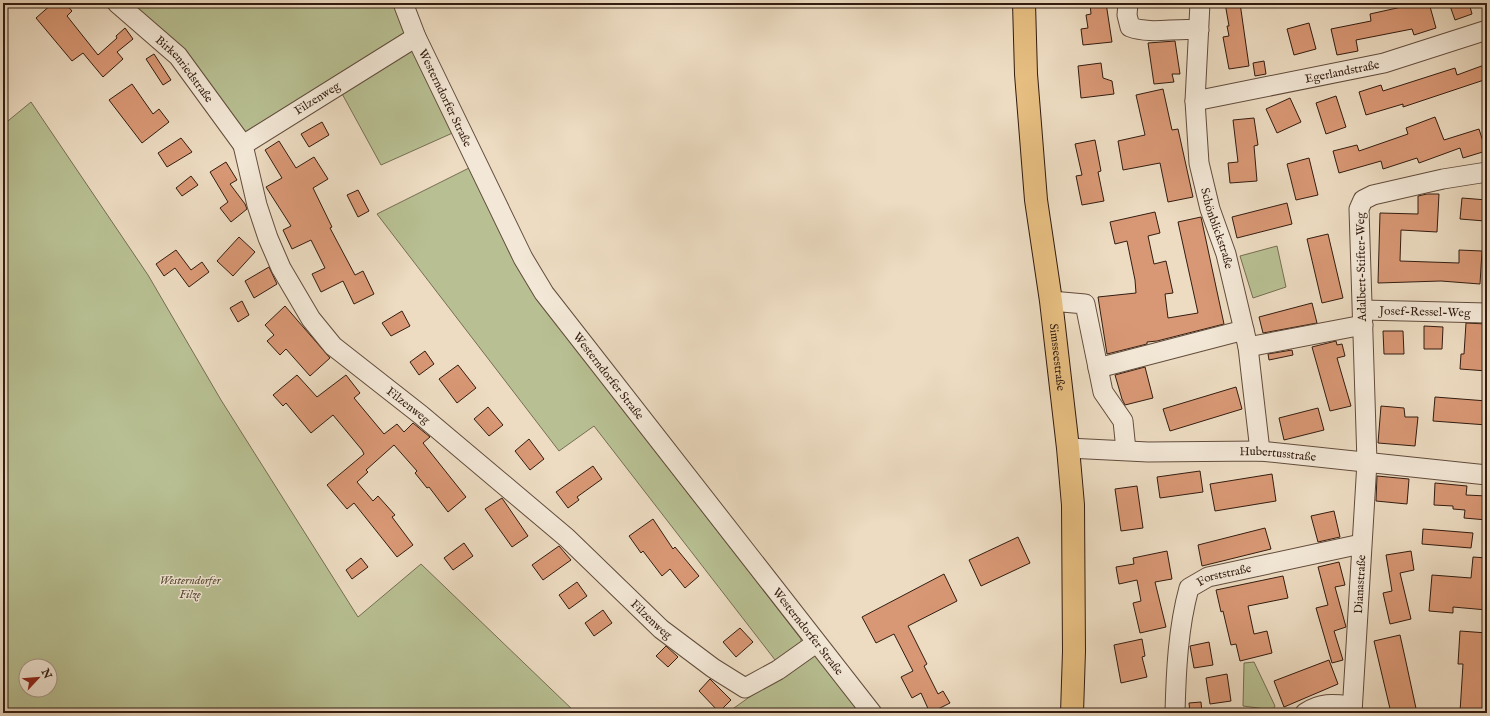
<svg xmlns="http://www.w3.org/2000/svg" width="1490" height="716" viewBox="0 0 1490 716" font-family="'IM FELL English',serif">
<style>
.green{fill:#b8c093;stroke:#766e52;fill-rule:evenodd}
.building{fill:#d99875;stroke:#331c10}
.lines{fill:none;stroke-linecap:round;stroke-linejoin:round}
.minor-casing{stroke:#624c3c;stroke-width:21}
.major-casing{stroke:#331c10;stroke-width:24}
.minor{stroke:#f3e8d7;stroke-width:19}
.major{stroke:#e6be81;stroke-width:22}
.labels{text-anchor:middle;stroke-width:3;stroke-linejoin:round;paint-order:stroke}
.street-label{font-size:12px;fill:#331c10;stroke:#f3e8d7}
.park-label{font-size:12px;font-style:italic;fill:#5b4d37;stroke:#f3e8d7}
</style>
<rect width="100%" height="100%" fill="#eddcc2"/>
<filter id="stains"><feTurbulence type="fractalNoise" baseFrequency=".005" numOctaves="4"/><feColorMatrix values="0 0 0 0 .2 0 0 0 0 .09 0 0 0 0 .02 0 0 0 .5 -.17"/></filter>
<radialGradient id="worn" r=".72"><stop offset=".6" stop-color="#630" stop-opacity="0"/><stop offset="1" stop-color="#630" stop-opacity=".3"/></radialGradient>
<g class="green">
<path d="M128,3H394L409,34L241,135Z"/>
<path d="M414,49L457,131L381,165L340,90Z"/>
<path d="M31,102L148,275L221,400L358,617L421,564L576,713H3V125ZM26,666H50V690H26Z"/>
<path d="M473,166L558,326L801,639V646L779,665L594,426L559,451L377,214Z"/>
<path d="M1277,246L1286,287L1253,298L1240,256Z"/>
<path d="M814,651L864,713H727Z"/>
<path d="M1254,662L1275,706L1273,710L1243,706L1244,663Z"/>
</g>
<g class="building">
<path d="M53,3H65L72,11L67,16L98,55L117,38L116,36L125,28L133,39L117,52L123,59L103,77L83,53L72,61L36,18Z"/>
<path d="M1090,3H1106L1112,42L1083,45L1081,29L1088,28L1086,15L1091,14Z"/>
<path d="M1225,3H1240L1249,66L1229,69L1223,37L1229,36L1227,26H1229Z"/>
<path d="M1405,3H1429L1436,28L1414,35L1412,29L1356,40L1358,51L1337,55L1331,29L1371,21L1370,14L1406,6Z"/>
<path d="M1449,3H1469L1472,14L1455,20Z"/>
<path d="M1309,23L1316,49L1294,55L1287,29Z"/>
<path d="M1175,41L1180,74H1172L1174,82L1154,84L1148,43Z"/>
<path d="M154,54L171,80L163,85L146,59Z"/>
<path d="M1264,61L1266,74L1255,76L1253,63Z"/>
<path d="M1101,63L1103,78L1112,81L1114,94L1081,98L1078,66Z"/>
<path d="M1487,64V79L1403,107V104L1366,115L1359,92L1381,85L1383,91L1455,68L1457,75Z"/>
<path d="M132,84L153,114L159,109L169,122L142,143L109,100Z"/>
<path d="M1163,89L1172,130L1178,129L1193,197L1168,202L1160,163L1123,170L1118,141L1145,135L1136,95Z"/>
<path d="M1336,96L1346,127L1326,134L1316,103Z"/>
<path d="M1290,98L1301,122L1277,133L1266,109Z"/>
<path d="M1435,117L1444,140L1479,129L1486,151L1463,158L1460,148L1419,163L1417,158L1383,169L1381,161L1339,173L1333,151L1357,145L1359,151L1408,134L1406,128Z"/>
<path d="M1254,118L1258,145L1254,146L1257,181L1230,183L1228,163L1238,162L1233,120Z"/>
<path d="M322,122L329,135L309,147L301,134Z"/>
<path d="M181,138L192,152L167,167L158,153Z"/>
<path d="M1095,140L1101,171L1098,172L1104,201L1082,205L1076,176L1082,175L1075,144Z"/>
<path d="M279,141L296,168L314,157L328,179L313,188L332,227L330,228L355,275L363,271L374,294L354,304L343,281L321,292L312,274L325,268L311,240L292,249L283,230L291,226L266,187L282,178L265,150Z"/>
<path d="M1309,158L1318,195L1296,200L1287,164Z"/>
<path d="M226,162L237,180L230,184L245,204L247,209L231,222L220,208L228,202L210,172Z"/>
<path d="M191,176L198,185L182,196L176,188Z"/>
<path d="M358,190L369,211L358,217L347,195Z"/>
<path d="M1427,194H1439L1437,232L1401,230L1400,261L1459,263V250L1482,251L1480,284L1441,281L1378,283L1380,213L1418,214V196Z"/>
<path d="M1462,198L1487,200L1485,221L1460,219Z"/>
<path d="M1287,203L1292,224L1237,238L1232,217Z"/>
<path d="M1155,212L1160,233L1148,236L1154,264L1166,261L1173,293L1165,294L1168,318L1198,313L1178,222L1201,217L1224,324L1157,341L1147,342V344L1107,354L1098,297L1136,293L1135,280L1127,241L1115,244L1110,222Z"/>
<path d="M1328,234L1343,298L1322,303L1307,239Z"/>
<path d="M239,237L255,252L233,276L217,261Z"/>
<path d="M176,250L191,270L202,262L209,272L189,287L175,268L164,276L156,264Z"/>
<path d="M269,267L277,284L254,298L245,281Z"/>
<path d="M242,301L249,315L238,322L230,308Z"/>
<path d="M1312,303L1317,323L1263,333L1259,317Z"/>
<path d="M285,306L330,358L310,376L286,349L280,355L267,341L274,335L265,325Z"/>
<path d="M402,311L410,326L391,336L382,323Z"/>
<path d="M1466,323L1486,324L1484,355H1487V371L1460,369L1461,354H1464Z"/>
<path d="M1424,326L1443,327L1442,349H1424Z"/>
<path d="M1383,331H1403L1404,354H1384Z"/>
<path d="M1336,341L1337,345L1342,344L1345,356L1337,358L1351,406L1330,411L1312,347Z"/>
<path d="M1292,350L1293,355L1269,360L1268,354Z"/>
<path d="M425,351L434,364L419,375L410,362Z"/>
<path d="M458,365L476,388L457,403L439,379Z"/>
<path d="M1145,367L1153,398L1125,405L1122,399L1115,375Z"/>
<path d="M297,375L317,397L346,375L360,393L354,398L384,434L397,424L404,432L413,423L430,437L423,443L466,497L448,512L429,487L427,488L415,473L417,471L394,445L366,470L368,472L357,482L373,501L378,496L395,515L392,517L413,545L397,557L354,503L347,509L327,485L364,454L362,450L333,415L311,433L286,403L283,406L273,395Z"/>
<path d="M1236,387L1242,409L1170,431L1163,409Z"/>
<path d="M1435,397L1487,401V425L1433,421Z"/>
<path d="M1381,406L1404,408L1405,417H1418L1415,446L1378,443Z"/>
<path d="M488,407L503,425L489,436L474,419Z"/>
<path d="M1318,408L1324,430L1284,440L1279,418Z"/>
<path d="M529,439L544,459L530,470L515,451Z"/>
<path d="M593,466L602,479L577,497L579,500L568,508L556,492Z"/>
<path d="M1200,471L1203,492L1160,498L1157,477Z"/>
<path d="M1272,474L1276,501L1215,511L1210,484Z"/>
<path d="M1377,476L1409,479L1407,504L1376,501Z"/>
<path d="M1435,483L1467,486L1466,495L1487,496V520L1464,518L1465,510L1453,509V506L1434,505Z"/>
<path d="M1137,486L1143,528L1121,531L1115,489Z"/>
<path d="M502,498L528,536L512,547L485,509Z"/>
<path d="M1334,511L1340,537L1318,542L1311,516Z"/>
<path d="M653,519L673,549L675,547L699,576L685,588L670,569L662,576L643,551L641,553L629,536Z"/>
<path d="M1265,528L1271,549L1202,566L1198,545Z"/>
<path d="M1423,529L1473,533L1471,548L1422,544Z"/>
<path d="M1018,537L1030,563L981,586L969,560Z"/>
<path d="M464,543L473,556L453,570L444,558Z"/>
<path d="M559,546L571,560L543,580L532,565Z"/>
<path d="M1167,551L1172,579L1155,582L1166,627L1140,633L1133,603L1141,601L1137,580L1119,584L1116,567L1134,564L1133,558Z"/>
<path d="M1411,551L1414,570L1400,573L1411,619L1390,624L1383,593L1392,591L1386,555Z"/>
<path d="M1473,557L1487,558V610L1453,607V613L1429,611L1432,575L1471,578Z"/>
<path d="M361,558L368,567L352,579L346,570Z"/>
<path d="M1339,562L1345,585L1335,587L1346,627L1334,631L1343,660L1332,663L1316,608L1328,605L1318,567Z"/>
<path d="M944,574L957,601L908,626L927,664L924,666L938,694L943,691L950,703L930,713L921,693L912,698L901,677L913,671L894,634L876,643L862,617Z"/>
<path d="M1283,576L1288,598L1248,606L1254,634L1267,631L1272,653L1240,661L1236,644L1231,645L1223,611L1221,612L1216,590Z"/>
<path d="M577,582L587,596L569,609L559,595Z"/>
<path d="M603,610L612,623L594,636L585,623Z"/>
<path d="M740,628L753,642L736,657L723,642Z"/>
<path d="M1460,631L1487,633L1483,713L1460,712L1463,664H1458Z"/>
<path d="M1400,635L1406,662L1417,713H1391L1374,641Z"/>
<path d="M1142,639L1145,656L1142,657L1147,677L1121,683L1114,645Z"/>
<path d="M1209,642L1213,665L1194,668L1190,646Z"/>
<path d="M666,646L678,657L668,667L656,656Z"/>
<path d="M1329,660L1338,684L1284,707L1274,681Z"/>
<path d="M1227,674L1231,701L1210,704L1206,678Z"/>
<path d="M710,679L731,700L719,712L699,691Z"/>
<path d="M1201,702L1202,713H1190L1189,703Z"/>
</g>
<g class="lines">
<defs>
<g id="minor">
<path id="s1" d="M117,3L178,56L243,145"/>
<path id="s2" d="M403,3L416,37L523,258L544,293L872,713"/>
<path d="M1128,3L1127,15L1130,27C1152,35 1176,27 1199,30"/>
<path id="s3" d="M1200,3L1195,101L1199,163L1210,209L1226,254L1248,347L1260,451"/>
<path id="s4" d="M416,37L243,145L257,205L268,238L281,268L311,319L333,346L421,415L567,538L661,629L713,668L745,688L778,670L816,643"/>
<path id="s5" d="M1195,101L1384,63L1487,30"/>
<path d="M1051,301L1085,304L1103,392L1123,421L1126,450"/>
<path id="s6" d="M1363,310L1487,313"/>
<path d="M1248,347L1363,325"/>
<path d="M1098,368L1244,330"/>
<path id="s7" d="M1068,448L1148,452L1260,451L1487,475"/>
<path id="s8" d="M1175,713C1176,672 1178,628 1189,588L1208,577L1361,544"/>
<path d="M1305,713C1321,702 1334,704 1352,706"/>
<path id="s9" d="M1352,713L1367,462L1359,209L1363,200L1373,195L1443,179L1487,172"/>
</g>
<g id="major">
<path id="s10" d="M1024,3L1026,74L1036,200L1051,301L1068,448L1073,505L1074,651L1072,713"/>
</g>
</defs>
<use href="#minor" class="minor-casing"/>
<use href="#major" class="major-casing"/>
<use href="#minor" class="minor"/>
<use href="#major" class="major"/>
</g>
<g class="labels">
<g class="street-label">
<text dy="4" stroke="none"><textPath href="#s1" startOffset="95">Birkenriedstraße</textPath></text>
<text dy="4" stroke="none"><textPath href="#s5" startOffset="150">Egerlandstraße</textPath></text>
<text transform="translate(317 98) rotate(-32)" y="4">Filzenweg</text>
<text dy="4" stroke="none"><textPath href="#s2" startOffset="104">Westerndorfer Straße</textPath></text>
<text dy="4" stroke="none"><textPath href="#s3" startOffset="228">Schönblickstraße</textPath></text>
<text transform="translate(1361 267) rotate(-91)" y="4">Adalbert-Stifter-Weg</text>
<text dy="4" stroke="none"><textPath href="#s6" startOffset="62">Josef-Ressel-Weg</textPath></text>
<text dy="4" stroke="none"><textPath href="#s10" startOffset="356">Simsseestraße</textPath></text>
<text dy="4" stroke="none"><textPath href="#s2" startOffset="428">Westerndorfer Straße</textPath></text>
<text dy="4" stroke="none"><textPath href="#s4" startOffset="523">Filzenweg</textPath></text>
<text dy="4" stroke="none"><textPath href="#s7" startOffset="210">Hubertusstraße</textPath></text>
<text dy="4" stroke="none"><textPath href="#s8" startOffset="164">Forststraße</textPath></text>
<text dy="4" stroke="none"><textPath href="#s9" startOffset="129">Dianastraße</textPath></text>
<text dy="4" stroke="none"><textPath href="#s4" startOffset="847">Filzenweg</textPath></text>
<text dy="4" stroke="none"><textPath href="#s2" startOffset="752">Westerndorfer Straße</textPath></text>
</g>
<g class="park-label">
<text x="190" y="584">Westerndorfer<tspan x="190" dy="14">Filze</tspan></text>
</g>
</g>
<rect width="1490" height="716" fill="none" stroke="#eddcc2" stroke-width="16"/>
<rect x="4" y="4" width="1482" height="708" fill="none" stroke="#331c10" stroke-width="2"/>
<rect x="8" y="8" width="1474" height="700" fill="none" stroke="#331c10"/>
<g transform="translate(38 678) rotate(64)"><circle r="19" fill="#f3e8d7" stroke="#a69687"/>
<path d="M0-3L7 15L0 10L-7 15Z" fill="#8f2418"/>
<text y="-6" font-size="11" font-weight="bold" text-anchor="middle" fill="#331c10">N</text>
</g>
<rect width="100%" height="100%" filter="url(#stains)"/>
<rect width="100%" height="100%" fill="url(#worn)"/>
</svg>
